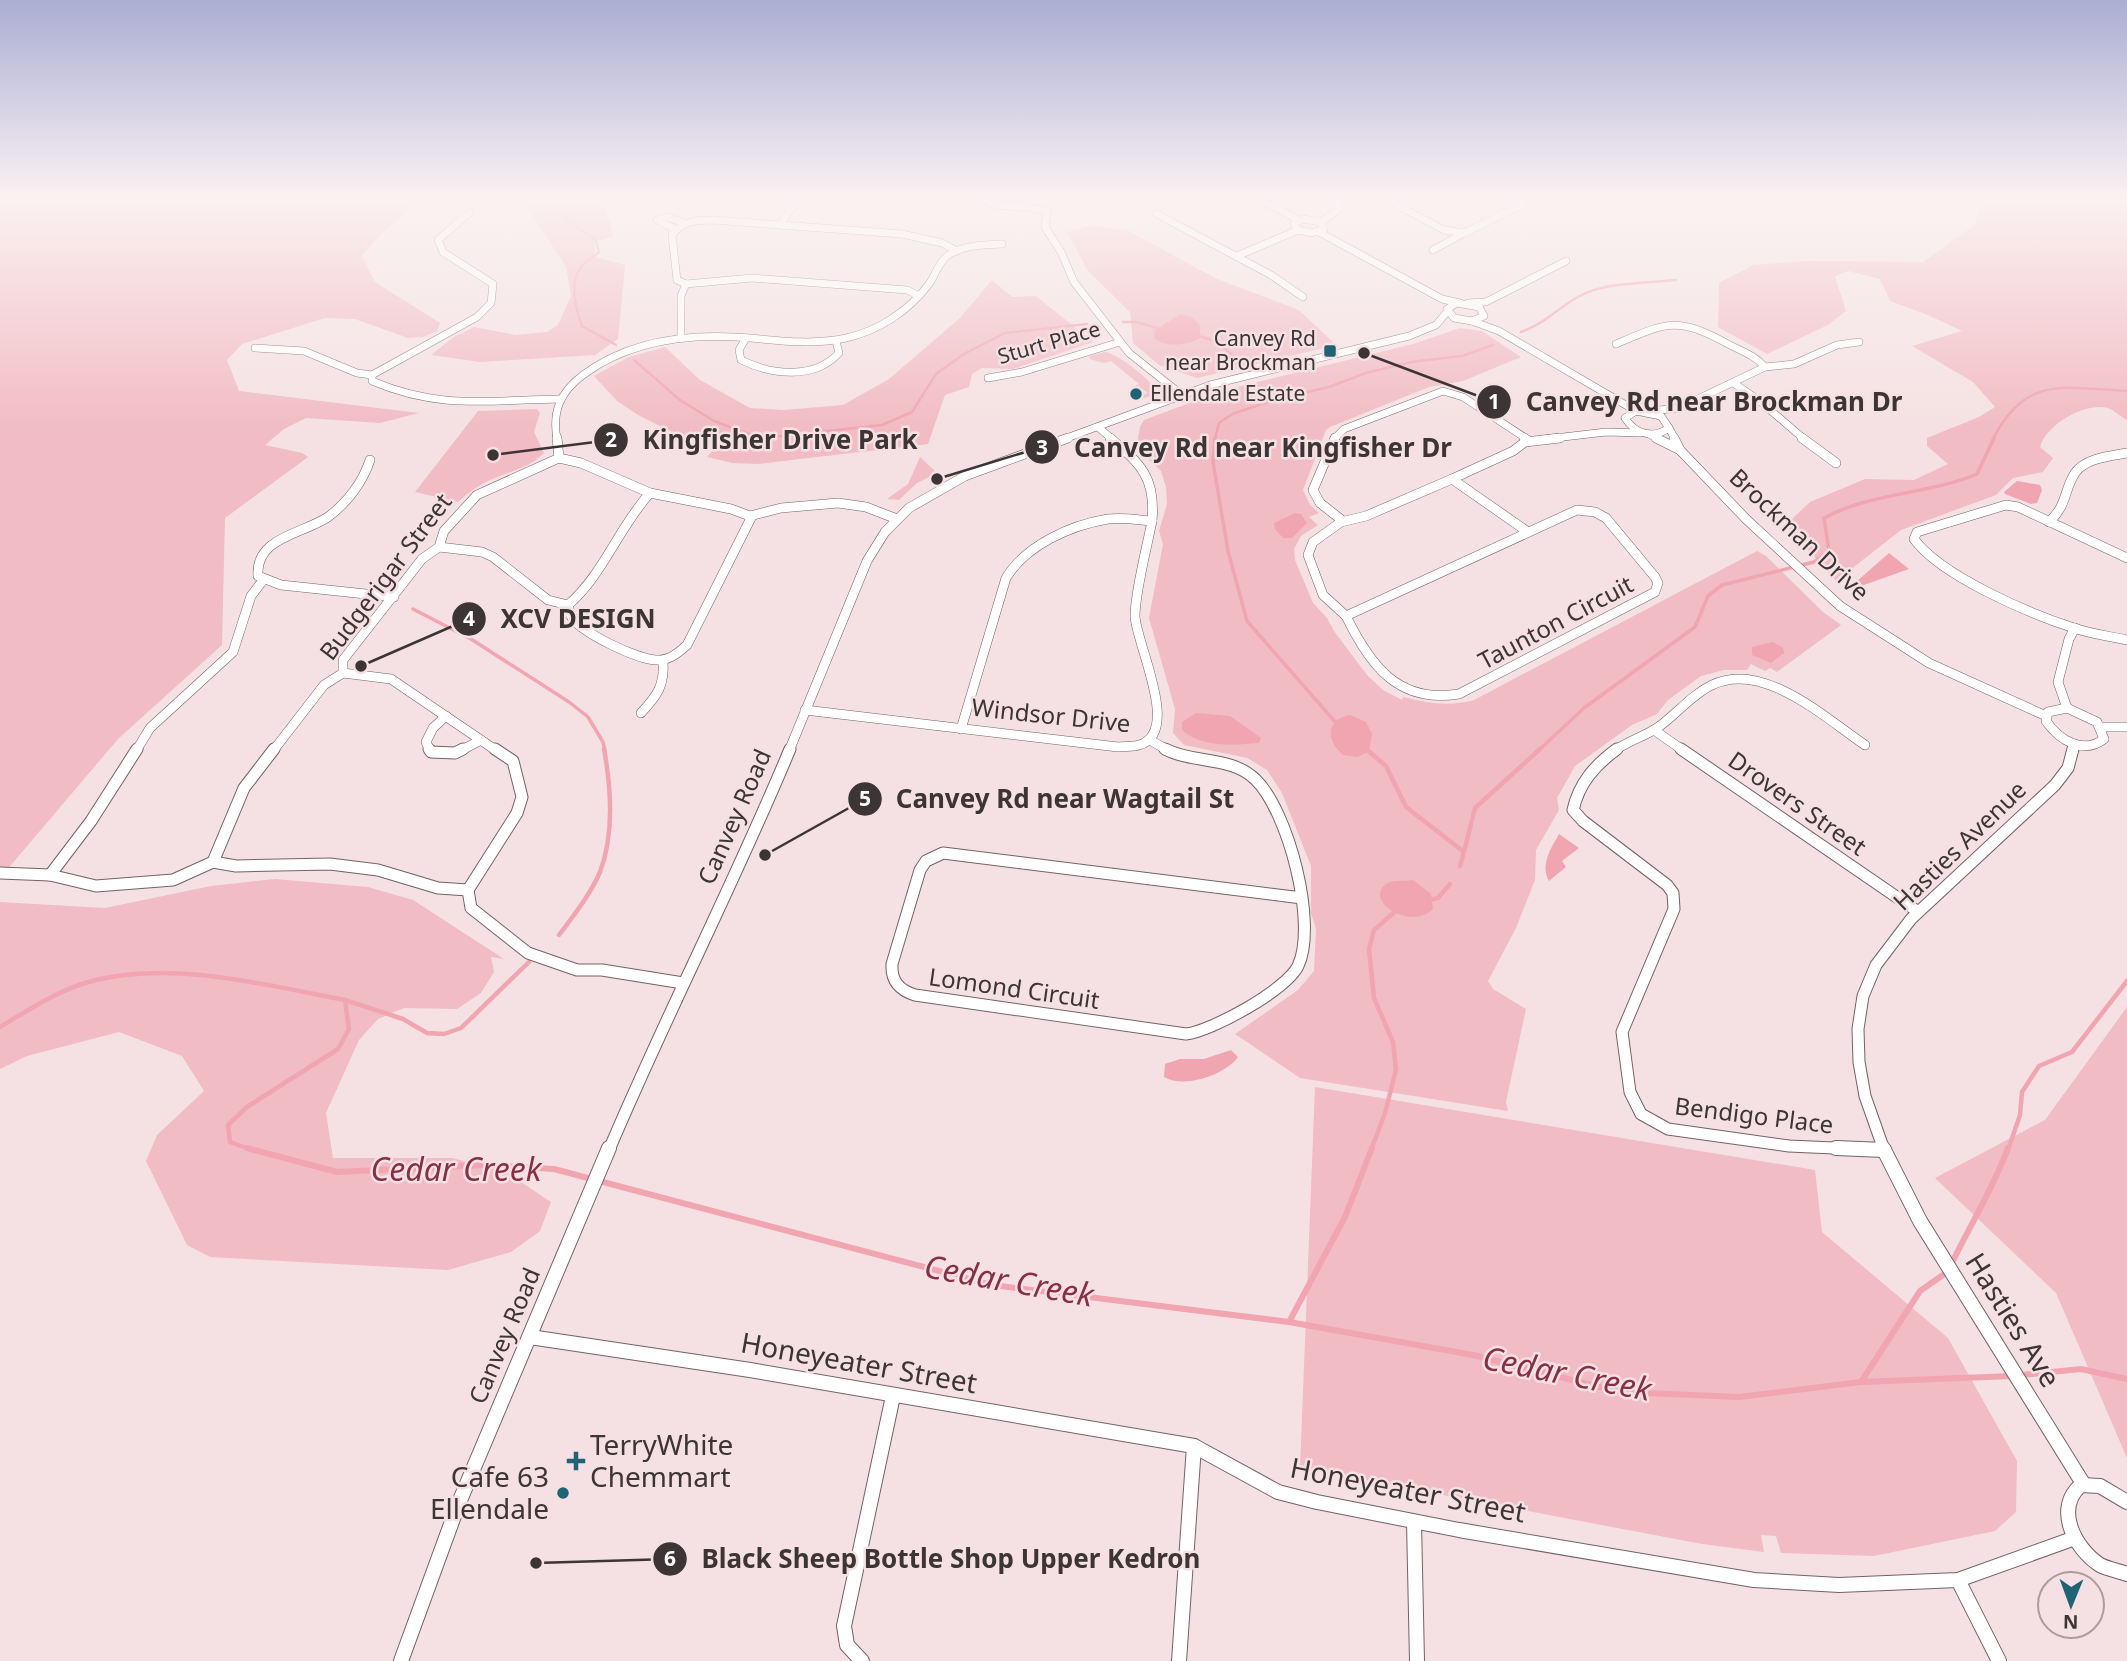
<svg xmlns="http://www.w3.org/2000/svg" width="2127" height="1661" viewBox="0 0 2127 1661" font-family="'Noto Sans',sans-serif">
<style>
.green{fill:#f1bcc3}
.water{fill:#f1a5b0}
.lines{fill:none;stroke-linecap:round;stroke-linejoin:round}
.stream-far3{stroke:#f1a5b0;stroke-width:2.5}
.stream-far2{stroke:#f1a5b0;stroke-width:3.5}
.stream-far1{stroke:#f1a5b0;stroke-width:4.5}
.stream{stroke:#f1a5b0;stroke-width:6}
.street-far3-casing{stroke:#736365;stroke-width:8}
.street-far2-casing{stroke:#736365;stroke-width:10}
.street-far1-casing{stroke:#736365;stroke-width:13}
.street-casing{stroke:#736365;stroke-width:16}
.street-far3{stroke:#fff;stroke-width:7}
.street-far2{stroke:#fff;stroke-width:9}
.street-far1{stroke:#fff;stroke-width:11}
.street{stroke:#fff;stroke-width:14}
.poi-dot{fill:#206376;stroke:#f5e1e3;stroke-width:2.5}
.labels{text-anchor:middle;stroke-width:5;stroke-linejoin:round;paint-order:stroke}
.far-poi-label{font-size:21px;fill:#3c3435;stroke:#f5e1e3;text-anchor:end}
.far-street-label{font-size:21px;fill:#3c3435;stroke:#f5e1e3}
.street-label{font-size:24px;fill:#3c3435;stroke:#f5e1e3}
.near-street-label{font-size:28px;fill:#3c3435;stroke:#f5e1e3}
.near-poi-label{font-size:28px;fill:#3c3435;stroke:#f5e1e3;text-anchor:start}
.near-water-label{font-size:32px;font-style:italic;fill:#872f43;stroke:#f5e1e3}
.leader{fill:none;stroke:#3c3435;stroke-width:2.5}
.callout-dot{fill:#3c3435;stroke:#f5e1e3;stroke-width:2.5}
.mark-label{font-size:21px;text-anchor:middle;font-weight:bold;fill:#fff}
.callout-label{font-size:26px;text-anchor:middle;font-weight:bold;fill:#3c3435;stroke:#f5e1e3;stroke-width:5;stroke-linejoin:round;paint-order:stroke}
</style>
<rect width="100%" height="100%" fill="#f5e1e3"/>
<g class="green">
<path d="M0,196H426L379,236L362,256L375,282L440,323L437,331L423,337L408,338L355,319L325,318L242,344L227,360L239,391L419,413L380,423L306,418L284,429L265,445L302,453L308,457L225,518L222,645L118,739L0,878Z"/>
<path d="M510,196H601L614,236L594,242L596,257L625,265L618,339L595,355L480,362L431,355L454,337L474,327L516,335L547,332L558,325L571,296L566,267L529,210Z"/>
<path d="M1013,196H1097L1083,209L1043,199Z"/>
<path d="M1982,196H2101L2127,202V420C2121,417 2114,410 2108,408C2084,402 2046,425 2040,447L2053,458L2043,472L2013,478L1996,495L1901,530L1836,581L1786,525L1810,502L1865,479L1914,480L1948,464L1927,446V438L1979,417L1995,407L1973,382L1912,346L1962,331L1928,315L1890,301L1880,279L1848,271L1835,276L1846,311L1828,325L1767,354L1718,327L1719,283L1753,265L1806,261L1923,262L1975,225Z"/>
<path d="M1089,226L1127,230L1217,279L1299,310L1336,345L1197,378L1159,365L1133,343L1130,312L1088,271L1067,232Z"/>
<path d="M992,280L1012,297L1036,296L1093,342L1013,369L982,368L972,374L969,387L945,395L928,444L757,464L732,463L707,457L715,448L674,433L638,415L617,401L594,376L629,357L665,347L700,380L750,408L784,410L843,405L889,379L960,318Z"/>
<path d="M1460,328L1482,331L1521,357L1463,381L1429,387L1330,427L1326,430L1303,490L1310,505L1319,513L1309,517L1318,525L1301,536L1294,549L1295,560L1313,603L1327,618L1334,631L1367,675L1383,690L1402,700L1403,697C1428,703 1449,707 1474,700L1757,551L1766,556L1823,612L1841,625L1777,672L1770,668L1765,671L1751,664L1747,670H1724L1701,676L1668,700L1657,714L1632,725L1575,766L1557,798L1559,810L1536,850L1535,880L1516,928L1488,981L1493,989L1526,1009L1506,1102L1508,1111L1300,1078L1235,1034L1298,990L1314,971L1316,929L1311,913V866L1282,793L1267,770L1247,758L1184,745L1173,733L1175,709L1149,618L1163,544L1159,531L1167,504L1166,487L1161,471L1142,453L1137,444L1140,427L1144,420L1221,391L1413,344Z"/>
<path d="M1105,352C1118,353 1157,385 1159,394L1133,401L1131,399L1148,393L1141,388L1136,390L1133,387L1139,384L1111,361L1104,363L1089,359L1090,356Z"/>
<path d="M537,409L540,413L534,432L544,453C530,468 507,472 490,480C477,486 468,493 458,502L415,492L478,411Z"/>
<path d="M920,457L937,473L917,483L899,500L887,499L908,484Z"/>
<path d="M275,879L368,887L413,900L504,959L491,957L494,972L481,993L457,1009L404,1008L378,1019L359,1040L326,1113L333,1158H452L506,1172L551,1202L540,1231L511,1252L448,1270L210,1257L187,1245L146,1161L157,1135L204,1091L182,1056L119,1032L27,1056L0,1069V902L105,908L211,886Z"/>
<path d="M2127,1007V1458L2056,1293L1935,1178L2045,1120Z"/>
<path d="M1315,1087L1815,1170L1822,1232L1948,1338L2017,1461L2016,1512L1995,1531L1874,1556L1781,1553L1776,1536L1761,1535L1764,1552L1702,1544L1300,1468Z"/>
</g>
<g class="water">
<path d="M1180,314L1190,316L1200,325V338C1187,345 1168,348 1155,339L1154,331Z"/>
<path d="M2017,481L2040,485L2042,490L2037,503L2031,504L2005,494L2004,492Z"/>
<path d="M1295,513L1301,514L1307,523L1292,538H1283L1275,529L1274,523Z"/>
<path d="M1889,553L1909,569L1861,586L1856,582Z"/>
<path d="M1773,642L1783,648L1784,653L1771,663L1752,655V647Z"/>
<path d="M1196,713L1230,716L1261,738L1259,743C1234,745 1202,748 1182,730V722Z"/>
<path d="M1350,715L1366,722L1372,734L1369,751L1358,757L1343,755C1326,740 1325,720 1350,715Z"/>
<path d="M1559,834L1579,848L1562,861L1566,867L1549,881C1540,865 1551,848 1559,834Z"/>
<path d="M1413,880L1431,894L1433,909C1412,931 1363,902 1386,884C1394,879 1405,882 1413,880Z"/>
<path d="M1231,1050L1238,1057C1225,1075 1184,1089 1164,1077L1165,1064L1180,1059H1204Z"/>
</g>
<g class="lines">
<g class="stream-far3">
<path d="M555,196L568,221L596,241L599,252C594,257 586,261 582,266C568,282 576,309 582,326L616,345"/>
<path d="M1123,322H1136L1160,329"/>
<path d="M1521,332C1547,322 1555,310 1578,297C1603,282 1647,283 1676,280"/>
<path d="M1196,335L1218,342L1234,357"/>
<path d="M634,360L680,400L714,421L751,435L772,437L882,425L912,412L936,374L964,354L1005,333L1087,324"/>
<path d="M1274,400L1329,387L1366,373L1411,362L1462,356L1493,345"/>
<path d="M1215,439L1219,423L1232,414L1274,400L1267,392"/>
<path d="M1993,439C2026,374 2065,388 2127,391"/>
</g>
<g class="stream-far2">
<path d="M1215,438L1213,462L1228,551L1247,621L1337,724"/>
<path d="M413,609L471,639L569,702L588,717L603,742L605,751"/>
<path d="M1365,748L1368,751"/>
<path d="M1538,751L1584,708L1695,627L1708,596L1722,585L1814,562L1829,551L1824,518C1872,492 1927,495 1977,474L1994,438"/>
</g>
<g class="stream-far1">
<path d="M1366,749L1386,766L1406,807L1464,852L1460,866"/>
<path d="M1464,852L1475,808L1540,749"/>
<path d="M1429,900L1438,898L1450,884"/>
<path d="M559,935C574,915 590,895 600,872C614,835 611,787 604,749"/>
<path d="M345,1000L403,1019L427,1033L444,1034L461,1028L529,962"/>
<path d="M0,1027C30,1009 61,988 96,980C176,961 266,985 345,1000L349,1029L338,1049L247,1107L228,1125L230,1142L252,1150"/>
<path d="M1371,1150L1385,1113L1396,1070L1393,1042L1374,998L1369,949L1374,930L1397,910"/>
<path d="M2008,1150L2020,1115L2022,1092L2039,1066L2072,1052L2127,981"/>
</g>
<g class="stream">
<path d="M247,1148L337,1172L485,1165L554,1169L992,1285L1289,1322L1473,1355L1620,1392L1739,1397L1861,1382L1920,1291L1947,1272"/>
<path d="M1951,1265C1970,1225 1993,1189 2008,1148"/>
<path d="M1289,1322L1345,1217L1372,1148"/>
<path d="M2021,1375L2081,1369L2127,1379"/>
<path d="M1861,1382L2012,1376"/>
</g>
<defs>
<g id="street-far3">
<path d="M977,196C995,212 1025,202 1047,212L1045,227L1061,252L1074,282L1129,353L1182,395"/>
<path d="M1253,196L1299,220"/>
<path d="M1395,196L1391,199L1393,203L1444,230L1465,233L1523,204L1527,196"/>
<path d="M1157,214L1271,275L1303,297"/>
<path d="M1303,219L1321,222L1324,229L1312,233L1298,230L1294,224Z"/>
<path d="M1321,222L1338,210V196"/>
<path d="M781,223L800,196"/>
<path d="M675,229L657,220L667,217L685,223"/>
<path d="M1319,232L1442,299L1460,303"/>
<path d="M1433,250L1464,233"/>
<path d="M1237,256L1298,230"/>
<path d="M686,284L752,278L907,290L919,296"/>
<path d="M1457,303L1479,307L1484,316L1472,321L1454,318L1447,309Z"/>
<path d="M1468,303L1486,302L1566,261"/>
<path d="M1472,321L1499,331L1636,411"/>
<path d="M681,337V296L686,284L677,280L672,235C683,221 696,220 713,220L902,234L942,243L957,251"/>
<path d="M746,338L739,350L741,360C772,375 814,380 839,353L836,341"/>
<path d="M1616,344C1668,322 1676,316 1728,344C1741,351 1755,355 1765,367"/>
<path d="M255,348L304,351L357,373L372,375V381C440,410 489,400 560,399"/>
<path d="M372,375L477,317L491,303L493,284L443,252L438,240L470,212"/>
<path d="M988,378L1022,372L1120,342"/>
<path d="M1735,384L1761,402L1804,439"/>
<path d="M1636,411L1661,416L1669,428C1653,439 1635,434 1625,418Z"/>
<path d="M1650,411L1679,408L1765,367L1794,364L1837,345L1859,342"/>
<path d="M1098,427L1112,439"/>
<path d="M1669,428L1675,439"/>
<path d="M1649,434L1659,439"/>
<path d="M557,439C552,412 560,392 583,375C631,339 692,333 750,338C782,341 814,345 846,338C878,331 909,311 929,284C935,276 938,264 946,257C960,245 984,245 1002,244"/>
<path d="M1064,439L1210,385L1409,336L1436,325L1447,312"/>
<path d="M1334,439L1344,429L1443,391L1463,397L1527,439"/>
<path d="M1546,439L1606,432L1641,433"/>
</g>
<g id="street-far2">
<path d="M557,438L559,458L581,463L650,493L731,509L750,516L781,508L838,503L866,507L897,519"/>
<path d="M1335,438L1313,490L1320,503L1343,521"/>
<path d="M1524,438L1529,441"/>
<path d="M1656,438L1680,450"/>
<path d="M1674,438L1680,450L1746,519L1840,606L1929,663L2046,716"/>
<path d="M1802,438L1836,463"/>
<path d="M370,460C363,482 347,503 328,517C303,534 255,537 258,576L281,585L394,597"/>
<path d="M1452,479L1528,532"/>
<path d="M1577,510L1595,512L1606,518L1655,577L1658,583L1655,592L1459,694C1398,704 1370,665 1346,616Z"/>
<path d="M2049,522C2068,504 2063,492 2075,473C2085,458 2111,456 2127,453"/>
<path d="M439,547L482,552L493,557L548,600L568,605C568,607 570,614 571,616C579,632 640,661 658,660C670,660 678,653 687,645L752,516"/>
<path d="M2127,558L2018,507L2006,505L1917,532L1914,539C1941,576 2030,614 2074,628C2091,634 2109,636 2127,640"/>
<path d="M568,605C603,575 619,527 650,493"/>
<path d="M1346,616L1323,595L1308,555L1313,542L1341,522L1366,516L1452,479L1513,451L1525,442L1560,438"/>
<path d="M343,673L391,679L497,751"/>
<path d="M2067,708L2097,722L2104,739C2083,755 2059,740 2046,721L2048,712Z"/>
<path d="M2067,708L2058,682L2069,639L2075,628"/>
<path d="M805,710L1118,747C1125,746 1133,747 1139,745C1182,733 1136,644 1135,616C1135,592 1147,547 1152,521"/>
<path d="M641,713C657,696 665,685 663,661"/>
<path d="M2101,727H2127"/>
<path d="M961,729L1006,578C1026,545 1071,525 1108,519C1123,517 1138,520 1152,521C1156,478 1141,464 1110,438"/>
<path d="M1654,730L1684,751"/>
<path d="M1150,740L1169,751"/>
<path d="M136,751L150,728L233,652L251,596L264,579"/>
<path d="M273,751L324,685L343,673V660L422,559L439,547L444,531L477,495L559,458"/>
<path d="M430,751L426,742L433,728L446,716"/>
<path d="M460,751L481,740"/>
<path d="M789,751L867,561L885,532L909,508L965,476L1068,438"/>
<path d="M1614,751C1628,741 1643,737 1657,728C1676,715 1691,695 1712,685C1763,660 1825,718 1865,745"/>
<path d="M2073,751L2074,744"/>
</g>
<g id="street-far1">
<path d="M429,749L431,752L455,753L463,749"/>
<path d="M1165,749C1194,764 1231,756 1255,779C1288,810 1318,924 1298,966C1286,990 1212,1031 1186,1034L915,995C899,990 891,981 892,964L920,870L926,861L943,853L1302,898"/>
<path d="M1617,749C1595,765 1579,783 1573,810L1583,821L1667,885L1673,893L1674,909L1622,1032L1630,1092L1641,1114L1668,1129L1789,1146L1878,1150"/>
<path d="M1681,749L1917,911"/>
<path d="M213,862L244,788L274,749"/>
<path d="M0,873L50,875L96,886L173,880L213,862L236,866L330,864L378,870L438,888L468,890L471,908L528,953L577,970H602L683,983"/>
<path d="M50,875L91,821L137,749"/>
<path d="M468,890L517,813L522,797L513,761L495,749"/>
<path d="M609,1150C666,1015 734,884 790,749"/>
<path d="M1884,1150L1865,1096L1859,1062L1858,1029L1863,996L1876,965L1911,919L2055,785L2068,768L2073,749"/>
</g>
<g id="street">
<path d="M1836,1148L1884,1150"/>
<path d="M1883,1148L1920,1221L2084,1485"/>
<path d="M530,1337L750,1370L1194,1446L1278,1492L1317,1502L1459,1530L1754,1580L1839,1585L1958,1580L2075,1538"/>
<path d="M2127,1502L2100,1486L2081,1485C2054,1508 2074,1548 2100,1565C2108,1569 2119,1571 2127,1574"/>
<path d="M1414,1522L1417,1661"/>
<path d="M1958,1580L1999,1661"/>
<path d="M401,1661L458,1505L609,1148"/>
<path d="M862,1661L847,1645L844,1626L893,1396"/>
<path d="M1179,1661L1194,1446"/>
</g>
</defs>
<use href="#street-far3" class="street-far3-casing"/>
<use href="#street-far2" class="street-far2-casing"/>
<use href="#street-far1" class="street-far1-casing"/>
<use href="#street" class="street-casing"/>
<use href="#street-far3" class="street-far3"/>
<use href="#street-far2" class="street-far2"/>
<use href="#street-far1" class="street-far1"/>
<use href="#street" class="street"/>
</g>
<linearGradient id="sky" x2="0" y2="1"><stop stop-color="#abaed2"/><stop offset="0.46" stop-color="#faf2f2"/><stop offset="1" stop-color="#faf2f2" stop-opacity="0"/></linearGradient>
<rect width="2127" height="429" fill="url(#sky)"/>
<g class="poi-dot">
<rect x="1323" y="344" width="14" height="14" rx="3.5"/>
<circle cx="1136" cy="394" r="7"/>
<path d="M572.5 1450.5h7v7h7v7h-7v7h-7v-7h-7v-7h7z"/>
<circle cx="563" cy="1493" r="7"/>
</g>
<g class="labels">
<g class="far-poi-label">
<text x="1316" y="346">Canvey Rd<tspan x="1316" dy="24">near Brockman</tspan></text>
<text x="1150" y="401" text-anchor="start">Ellendale Estate</text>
</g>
<g class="far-street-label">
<text transform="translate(1049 343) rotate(-16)" y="7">Sturt Place</text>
</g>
<g class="street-label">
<text transform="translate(1799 535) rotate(43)" y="8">Brockman Drive</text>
<text transform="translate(386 577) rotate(-53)" y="8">Budgerigar Street</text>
<text transform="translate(1556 623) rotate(-28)" y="8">Taunton Circuit</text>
<text transform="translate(1051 716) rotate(6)" y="8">Windsor Drive</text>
<text transform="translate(1797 804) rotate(35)" y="8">Drovers Street</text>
<text transform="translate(735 817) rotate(-66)" y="8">Canvey Road</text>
<text transform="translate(1960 846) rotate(-44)" y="8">Hasties Avenue</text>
<text transform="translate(1014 989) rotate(8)" y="8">Lomond Circuit</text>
<text transform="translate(1754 1116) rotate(7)" y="8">Bendigo Place</text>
<text transform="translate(505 1336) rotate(-67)" y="8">Canvey Road</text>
</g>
<g class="near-street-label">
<text transform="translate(2013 1320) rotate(58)" y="10">Hasties Ave</text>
<text transform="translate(859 1363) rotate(10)" y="10">Honeyeater Street</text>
<text transform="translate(1408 1490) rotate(11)" y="10">Honeyeater Street</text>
</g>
<g class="near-poi-label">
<text x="590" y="1455">TerryWhite<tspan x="590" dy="32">Chemmart</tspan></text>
<text x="549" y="1487" text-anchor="end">Cafe 63<tspan x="549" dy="32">Ellendale</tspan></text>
</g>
<g class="near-water-label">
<text x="456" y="1181">Cedar Creek</text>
<text transform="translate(1009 1281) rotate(10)" y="11">Cedar Creek</text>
<text transform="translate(1567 1374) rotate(11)" y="11">Cedar Creek</text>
</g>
</g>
<path class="leader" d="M1364 353L1494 402M493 455L611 440M937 479L1042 447M361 666L469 619M765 855L865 799M536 1563L670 1559"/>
<g class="callout-dot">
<circle cx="1364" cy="353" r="7"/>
<circle cx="493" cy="455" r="7"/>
<circle cx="937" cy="479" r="7"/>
<circle cx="361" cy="666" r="7"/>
<circle cx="765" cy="855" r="7"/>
<circle cx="536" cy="1563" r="7"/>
<circle cx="1494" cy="402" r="18"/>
<circle cx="611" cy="440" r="18"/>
<circle cx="1042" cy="447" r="18"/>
<circle cx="469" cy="619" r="18"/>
<circle cx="865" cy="799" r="18"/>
<circle cx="670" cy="1559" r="18"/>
</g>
<g class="mark-label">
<text x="1494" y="409">1</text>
<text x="611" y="447">2</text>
<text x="1042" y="455">3</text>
<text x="469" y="626">4</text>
<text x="865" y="806">5</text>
<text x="670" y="1566">6</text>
</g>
<g class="callout-label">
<text x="1714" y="411">Canvey Rd near Brockman Dr</text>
<text x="780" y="449">Kingfisher Drive Park</text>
<text x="1263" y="457">Canvey Rd near Kingfisher Dr</text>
<text x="578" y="628">XCV DESIGN</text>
<text x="1065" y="808">Canvey Rd near Wagtail St</text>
<text x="951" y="1568">Black Sheep Bottle Shop Upper Kedron</text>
</g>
<g transform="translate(2071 1605) rotate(181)"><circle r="33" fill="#f5e1e3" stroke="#ab9c9d" stroke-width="2"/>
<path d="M0-5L12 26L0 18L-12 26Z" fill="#206376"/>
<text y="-10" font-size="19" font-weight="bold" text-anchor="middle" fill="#3c3435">N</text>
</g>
</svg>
